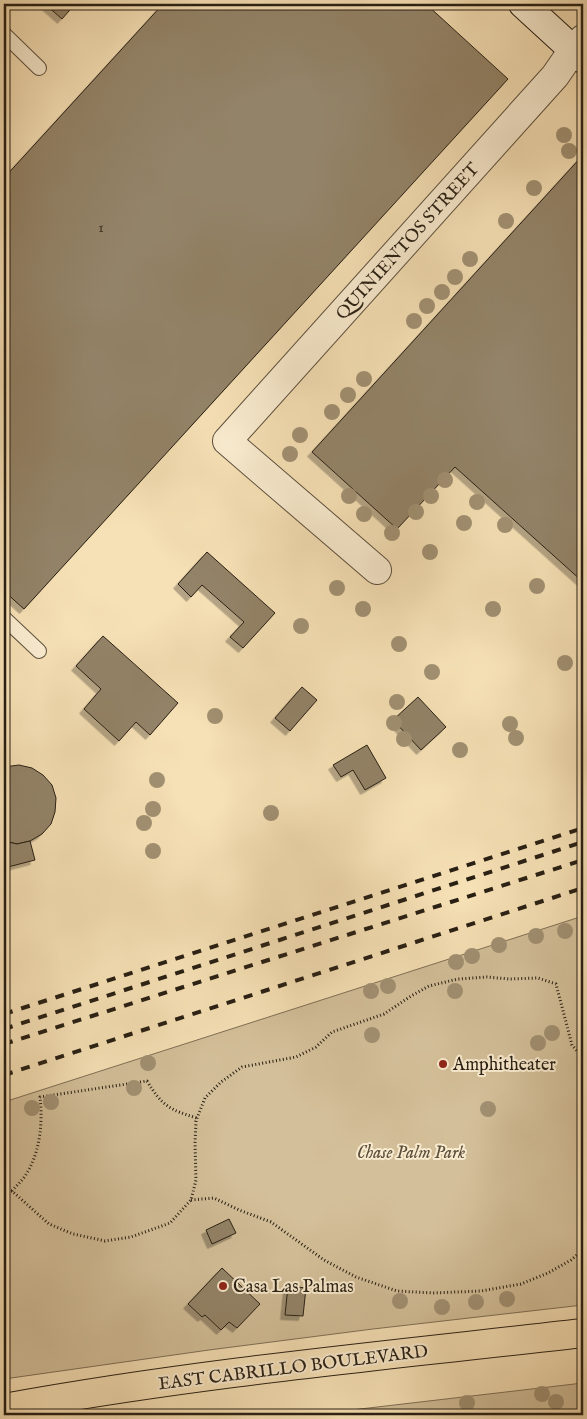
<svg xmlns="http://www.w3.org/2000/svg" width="587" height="1419" viewBox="0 0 587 1419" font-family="'IM FELL English',serif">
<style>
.green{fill:#d3bf99;stroke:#7e6f56}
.building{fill:#938367;stroke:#281f13;filter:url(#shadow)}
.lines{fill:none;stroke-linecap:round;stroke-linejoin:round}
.lane-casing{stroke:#5c4f3c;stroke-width:16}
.street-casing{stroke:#5c4f3c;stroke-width:30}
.secondary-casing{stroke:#281f13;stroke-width:30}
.primary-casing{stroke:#281f13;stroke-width:30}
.path{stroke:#281f13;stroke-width:3;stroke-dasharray:1 2.5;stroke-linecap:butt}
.lane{stroke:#f9ebcf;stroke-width:14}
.street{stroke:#f9ebcf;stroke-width:28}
.secondary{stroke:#f9ebcf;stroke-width:28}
.primary{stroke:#f6e0b5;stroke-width:28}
.rail{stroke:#281f13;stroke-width:4;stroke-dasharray:9 9;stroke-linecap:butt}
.tree{fill:#a19072}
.poi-dot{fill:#8f2418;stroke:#f9ebcf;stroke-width:2}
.labels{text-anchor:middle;stroke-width:4;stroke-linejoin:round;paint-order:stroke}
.number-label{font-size:15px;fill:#433828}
.street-label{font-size:18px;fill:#281f13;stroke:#f9ebcf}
.poi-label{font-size:18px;fill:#281f13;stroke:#f9ebcf;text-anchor:start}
.park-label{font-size:18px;font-style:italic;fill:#5b4f3b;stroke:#f9ebcf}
</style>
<defs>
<filter id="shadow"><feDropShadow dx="-4.5" dy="4.5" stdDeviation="0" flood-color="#0004"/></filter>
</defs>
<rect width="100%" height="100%" fill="#f6e0b5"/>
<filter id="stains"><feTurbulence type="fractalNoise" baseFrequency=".004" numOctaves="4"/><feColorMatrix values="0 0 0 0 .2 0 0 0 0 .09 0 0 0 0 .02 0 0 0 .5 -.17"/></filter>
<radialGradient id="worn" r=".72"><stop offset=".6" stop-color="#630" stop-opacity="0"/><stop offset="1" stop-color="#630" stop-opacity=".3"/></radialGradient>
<g class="green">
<path d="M583,916V1305L373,1329L209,1350L4,1379V1102Z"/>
<path d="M583,1383V1415H314L343,1411Z"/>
</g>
<g class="building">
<path d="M45,4H75L62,19Z"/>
<path d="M163,4H426L508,79L24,609L4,591V178Z"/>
<path d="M583,155V582L455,467L397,529L312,452Z"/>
<path d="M207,552L275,613L243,648L230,637L244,622L202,585L191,597L178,584Z"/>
<path d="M103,636L178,703L150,735L136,722L119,741L84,709L101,689L76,666Z"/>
<path d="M302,687L317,700L290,731L275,718Z"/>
<path d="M418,697L446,727L421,750L393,720Z"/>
<path d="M367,745L386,778L365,790L353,770L341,777L333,765Z"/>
<path d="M19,765L32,768L43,775L52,785L56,798L55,812L51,824L42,834L30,841L17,844L4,841V767Z"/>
<path d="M4,841L17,844L30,841L35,860L4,868Z"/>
<path d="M229,1219L236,1233L212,1244L206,1230Z"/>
<path d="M222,1268L260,1304L237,1328L229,1322L221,1330L205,1315L202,1317L188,1304Z"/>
<path d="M288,1286L306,1288L303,1316L285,1315Z"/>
</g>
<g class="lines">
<defs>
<g id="lane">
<path d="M4,34L39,68"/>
<path d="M4,618L39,651"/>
</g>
<path id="street" d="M377,570L227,441L555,76L573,50L583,39"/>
<path id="secondary" d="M523,4L583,59"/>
<path id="primary" d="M4,1408C195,1373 390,1355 583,1333"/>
</defs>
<use href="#lane" class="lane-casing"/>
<use href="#street" class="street-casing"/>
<use href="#secondary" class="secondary-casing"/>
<use href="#primary" class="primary-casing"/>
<g class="path">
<path d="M4,1191H12L49,1224L73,1234L105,1241L131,1237L170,1223L191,1200L196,1180L195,1143L196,1121L205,1098L221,1082L242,1067L296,1057L316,1047L332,1032L384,1014L411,996L429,986L458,979L487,977L509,979L538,978L556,984L572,1045L583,1058"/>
<path d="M12,1191C16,1186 21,1182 25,1176C40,1154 43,1123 40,1097L147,1081C162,1106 170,1110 197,1118"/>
<path d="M191,1200L214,1198L239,1210L271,1222L324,1260L356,1277L397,1291L433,1293L481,1291L521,1284L548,1273L571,1260L583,1250"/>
</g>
<use href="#lane" class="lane"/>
<use href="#street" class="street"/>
<use href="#secondary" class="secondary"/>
<use href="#primary" class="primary"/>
<g class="rail">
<path d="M4,1014L583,828"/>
<path d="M4,1029L583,842"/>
<path d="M4,1044L583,860"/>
<path d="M4,1075L583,888"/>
</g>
</g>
<g class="tree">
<circle cx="564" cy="135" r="8"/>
<circle cx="569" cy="151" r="8"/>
<circle cx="534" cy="188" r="8"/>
<circle cx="506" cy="221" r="8"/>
<circle cx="470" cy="259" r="8"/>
<circle cx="455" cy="277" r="8"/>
<circle cx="442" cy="292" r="8"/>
<circle cx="427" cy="306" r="8"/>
<circle cx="414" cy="321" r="8"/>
<circle cx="364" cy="379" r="8"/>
<circle cx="348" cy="395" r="8"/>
<circle cx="332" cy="412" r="8"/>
<circle cx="300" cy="435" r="8"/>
<circle cx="290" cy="454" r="8"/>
<circle cx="445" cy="480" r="8"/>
<circle cx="349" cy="496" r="8"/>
<circle cx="431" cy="496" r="8"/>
<circle cx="477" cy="502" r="8"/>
<circle cx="416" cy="512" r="8"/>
<circle cx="364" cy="514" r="8"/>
<circle cx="464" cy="523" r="8"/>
<circle cx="505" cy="525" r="8"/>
<circle cx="392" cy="533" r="8"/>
<circle cx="430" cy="552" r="8"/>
<circle cx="537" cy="586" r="8"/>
<circle cx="337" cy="588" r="8"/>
<circle cx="363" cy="609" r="8"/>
<circle cx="493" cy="609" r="8"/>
<circle cx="301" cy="626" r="8"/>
<circle cx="399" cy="644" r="8"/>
<circle cx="565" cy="663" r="8"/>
<circle cx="432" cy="672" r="8"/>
<circle cx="397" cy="702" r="8"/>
<circle cx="215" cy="716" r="8"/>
<circle cx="394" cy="723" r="8"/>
<circle cx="510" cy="724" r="8"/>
<circle cx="516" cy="738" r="8"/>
<circle cx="404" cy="739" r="8"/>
<circle cx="460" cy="750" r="8"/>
<circle cx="157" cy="780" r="8"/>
<circle cx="153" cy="809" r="8"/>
<circle cx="271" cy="813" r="8"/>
<circle cx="144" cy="823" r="8"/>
<circle cx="153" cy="851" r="8"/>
<circle cx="565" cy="931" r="8"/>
<circle cx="536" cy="936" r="8"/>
<circle cx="499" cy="945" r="8"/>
<circle cx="472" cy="956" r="8"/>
<circle cx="456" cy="962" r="8"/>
<circle cx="388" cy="986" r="8"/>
<circle cx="371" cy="991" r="8"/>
<circle cx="455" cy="991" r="8"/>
<circle cx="552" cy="1033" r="8"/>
<circle cx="372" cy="1035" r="8"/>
<circle cx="538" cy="1043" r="8"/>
<circle cx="148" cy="1063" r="8"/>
<circle cx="134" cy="1088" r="8"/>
<circle cx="51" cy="1102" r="8"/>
<circle cx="32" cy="1108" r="8"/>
<circle cx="488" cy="1109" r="8"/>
<circle cx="507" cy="1299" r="8"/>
<circle cx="400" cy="1301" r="8"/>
<circle cx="476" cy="1302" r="8"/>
<circle cx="442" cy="1307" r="8"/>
<circle cx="542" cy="1394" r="8"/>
<circle cx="556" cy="1402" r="8"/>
<circle cx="467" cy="1403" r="8"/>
</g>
<g class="poi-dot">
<circle cx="443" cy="1064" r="5"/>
<circle cx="223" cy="1286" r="5"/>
</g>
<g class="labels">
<g class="number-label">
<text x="101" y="232">1</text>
</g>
<g class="street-label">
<text transform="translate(407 241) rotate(-48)" y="6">QUINIENTOS STREET</text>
<text transform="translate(293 1367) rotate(-7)" y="6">EAST CABRILLO BOULEVARD</text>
</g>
<g class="poi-label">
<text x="453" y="1070">Amphitheater</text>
<text x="233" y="1292">Casa Las Palmas</text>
</g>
<g class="park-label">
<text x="411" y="1158">Chase Palm Park</text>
</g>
</g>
<rect width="587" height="1419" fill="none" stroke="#f6e0b5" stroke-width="20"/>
<rect x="5" y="5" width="577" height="1409" fill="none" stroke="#281f13" stroke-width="2.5"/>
<rect x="10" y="10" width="567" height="1399" fill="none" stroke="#281f13"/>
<rect width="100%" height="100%" filter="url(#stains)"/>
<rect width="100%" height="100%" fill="url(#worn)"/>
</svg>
